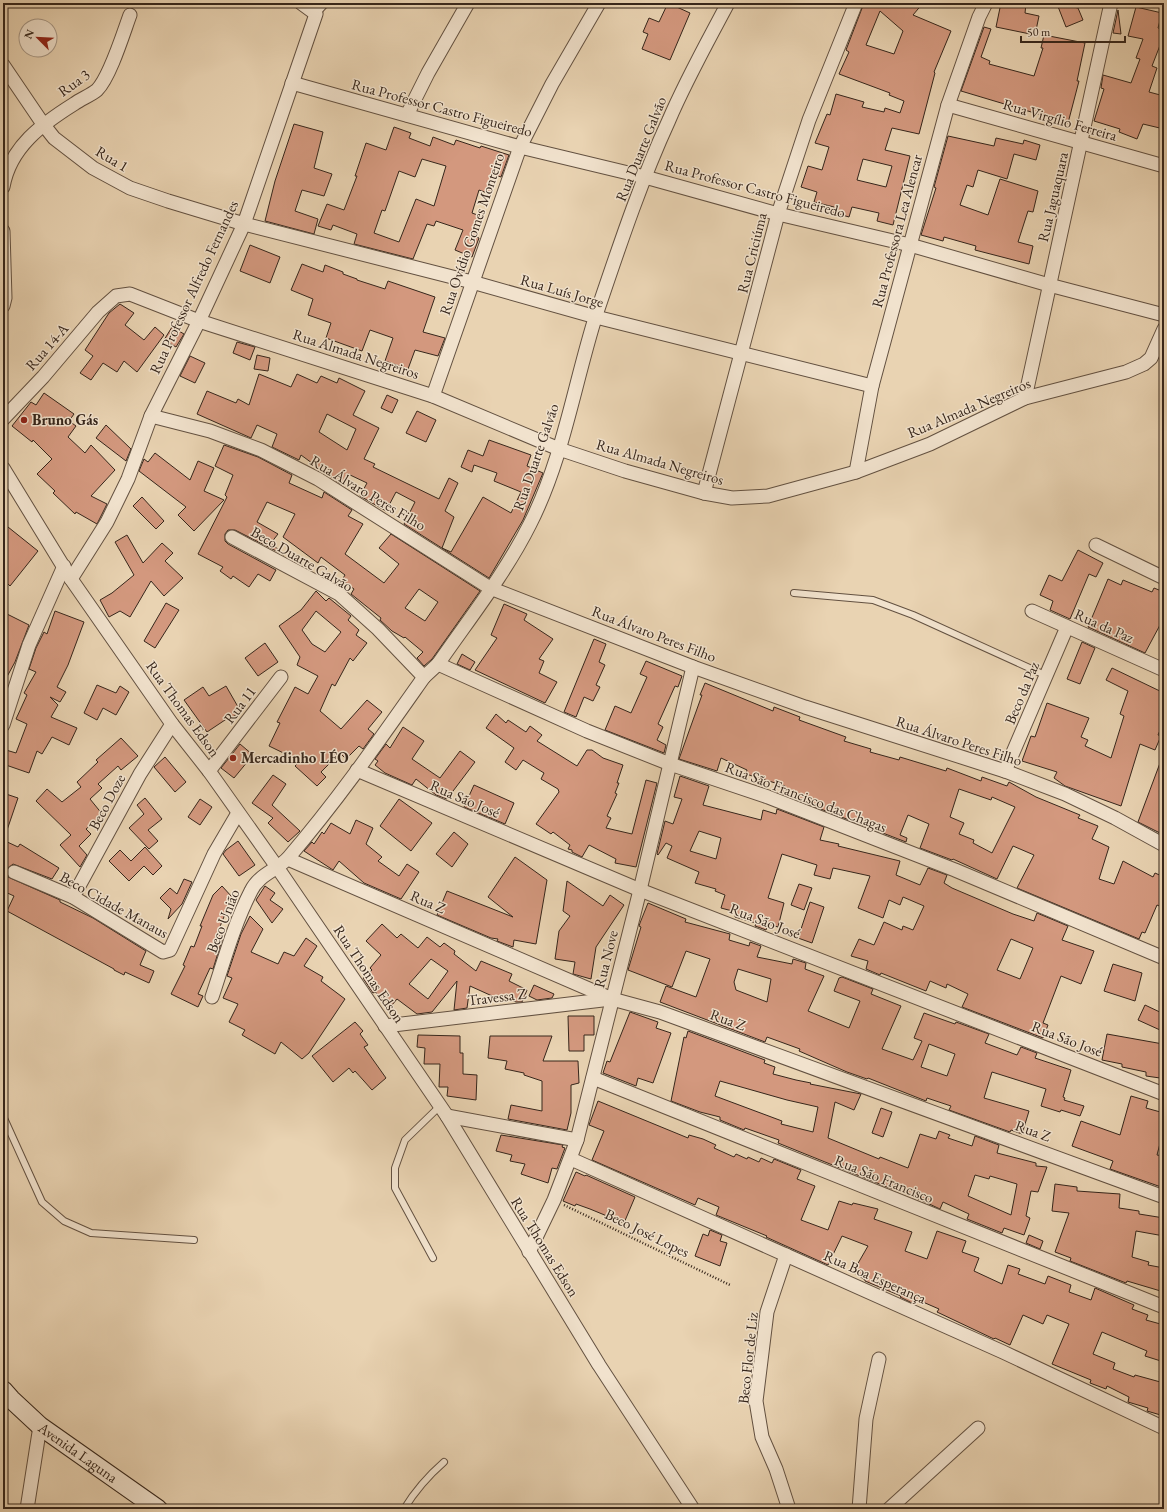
<svg xmlns="http://www.w3.org/2000/svg" width="1167" height="1512" viewBox="0 0 1167 1512" font-family="'EB Garamond',serif">
<style>
.building{fill:#d3987e;stroke:#36261b;fill-rule:evenodd}
.lines{fill:none;stroke-linecap:round;stroke-linejoin:round}
.lane-casing{stroke:#635141;stroke-width:8}
.street-casing{stroke:#635141;stroke-width:15}
.secondary-casing{stroke:#36261b;stroke-width:20}
.path{stroke:#36261b;stroke-width:2.5;stroke-dasharray:1 2;stroke-linecap:butt}
.lane{stroke:#f1e2cd;stroke-width:6}
.street{stroke:#f1e2cd;stroke-width:13}
.secondary{stroke:#f1e2cd;stroke-width:18}
.poi-dot{fill:#8f2418;stroke:#f1e2cd;stroke-width:1.5}
.labels{text-anchor:middle;stroke-width:3;stroke-linejoin:round;paint-order:stroke}
.street-label{font-size:15px;fill:#36261b;stroke:#f1e2cd}
.poi-label{font-size:15px;font-weight:bold;fill:#36261b;stroke:#f1e2cd;text-anchor:start}
</style>
<rect width="100%" height="100%" fill="#e9d3b2"/>
<filter id="stains"><feTurbulence type="fractalNoise" baseFrequency=".005" numOctaves="4"/><feColorMatrix values="0 0 0 0 .2 0 0 0 0 .09 0 0 0 0 .02 0 0 0 .5 -.17"/></filter>
<radialGradient id="worn" r=".72"><stop offset=".6" stop-color="#630" stop-opacity="0"/><stop offset="1" stop-color="#630" stop-opacity=".3"/></radialGradient>
<g class="building">
<path d="M668,3L690,13L670,60L642,49L648,34L643,32L649,18L659,22Z"/>
<path d="M864,3H923L913,15L951,31L934,72L935,73L919,134L892,128L885,150L910,156L893,225L877,221L879,213L852,207L849,217L832,212L834,207L814,202L817,192L801,187L808,166L822,170L829,147L815,143L827,114L830,115L836,94L864,102L862,107L884,112L885,108L900,113L904,101L889,95L890,93L839,74L849,52L846,50ZM880,11L903,31L894,54L866,45ZM863,159L892,166L886,187L857,180Z"/>
<path d="M1001,3L1026,4L1025,13L1039,16L1035,35L996,27Z"/>
<path d="M1057,4L1078,8L1083,20L1066,27Z"/>
<path d="M1136,7L1162,13L1158,28L1164,30V35L1152,66L1157,68L1149,92L1164,96V129L1143,124L1137,139L1119,132L1120,129L1094,121L1104,89L1101,88L1103,75L1131,83L1140,59L1136,58L1143,39L1128,36Z"/>
<path d="M1118,10L1121,34L1113,33Z"/>
<path d="M984,27L991,29L981,57L990,61L989,64L1034,76L1043,48H1041L1044,35L1085,43L1077,81H1079L1068,123L961,91Z"/>
<path d="M294,124L323,132L314,168L332,174L324,196L302,190L295,211L318,219L314,234L265,221L275,181Z"/>
<path d="M394,127L411,133L409,138L430,146L433,137L454,145L456,140L480,148L481,146L509,155L501,177L495,175L490,194L479,190L472,213L483,217L476,237L479,238L472,257L455,250L463,230L436,221L434,226L427,224L413,259L354,244L357,234L333,225L331,230L318,226L327,204L344,210L357,176H355L366,143L386,150ZM422,159L446,166L434,206L416,199L399,242L374,233L382,210L385,211L399,171L415,177Z"/>
<path d="M948,136L994,146L996,138L1023,144L1024,140L1040,145L1036,160L1014,154L1007,179L978,170L973,187L967,185L960,205L988,215L1000,179L1038,191L1033,212L1028,211L1018,242L1033,246L1029,264L975,250L976,246L944,237L943,241L921,235L936,188L934,187Z"/>
<path d="M250,245L280,257L270,283L240,271Z"/>
<path d="M302,264L323,272L325,265L343,272V274L357,279V280L385,289L388,281L435,297L423,332L445,338L438,356L415,350L408,369L385,361L393,338L370,330L362,351L326,338L331,323L308,315L313,299L291,290Z"/>
<path d="M120,304L134,313L125,325L144,340L155,327L164,335L137,372L124,361L117,372L103,363L91,380L80,373L93,356L85,350L109,313Z"/>
<path d="M172,327L184,334L176,347L164,340Z"/>
<path d="M237,342L255,347L250,360L233,353Z"/>
<path d="M257,355L270,358L268,371L254,369Z"/>
<path d="M190,356L205,363L195,383L180,376Z"/>
<path d="M259,374L291,387L297,374L317,383L321,376L337,383L339,378L365,391L353,415L379,428L364,459L375,464L373,467L439,499L449,478L458,483L445,511L454,517L442,548L451,552L483,497L511,513L521,492L494,481L497,473L474,465L472,472L461,467L468,450L483,456L489,440L531,455L527,466L543,473L523,520L489,578L404,524L415,502L396,492L386,511L360,496L367,483L348,474L342,485L301,455L299,460L272,447L277,434L257,425L251,438L197,414L207,391L236,403L238,399L249,405ZM327,414L356,429L347,450L319,432Z"/>
<path d="M44,393L74,414L69,421L76,426L68,437L85,453L91,445L115,470L91,496L107,504L97,524L76,512L75,514L53,493L55,491L37,474L52,459L33,440L32,442L12,426L31,402L36,405Z"/>
<path d="M387,395L398,400L392,413L381,408Z"/>
<path d="M417,411L436,420L426,442L406,433Z"/>
<path d="M106,425L131,449L126,461L96,438Z"/>
<path d="M224,445L258,457L292,475L289,483L322,498L324,492L352,510L348,516L363,524L345,554L384,583L399,564L379,548L391,534L480,591L432,659L424,666L417,658L423,652L405,637L404,638L392,631L380,620L381,618L351,594L354,589L342,580L345,575L321,557L318,563L283,537L295,514L267,502L257,522L278,534L271,543L284,555L235,530H228L225,534V541L228,544L276,570L270,581L258,574L249,587L233,576L231,579L220,571L223,567L198,554L227,497L225,495L233,475L215,466ZM419,589L438,602L425,621L405,608Z"/>
<path d="M155,453L190,480L198,461L214,468L204,491L224,500L194,531L178,515L186,507L139,471L144,459L148,462Z"/>
<path d="M142,497L164,521L156,529L133,506Z"/>
<path d="M3,523L38,551L10,586L3,579Z"/>
<path d="M127,535L143,563L162,543L173,553L165,561L183,578L164,596L151,581L130,617L120,611L109,617L100,600L112,593L134,575L115,542Z"/>
<path d="M1078,550L1103,563L1096,577L1089,574L1070,619L1050,610L1053,601L1040,595L1049,575L1062,581Z"/>
<path d="M1108,579L1121,585L1123,580L1152,592L1154,588L1164,592V627L1160,625L1145,653L1088,627Z"/>
<path d="M316,591L326,601L329,598L351,616L348,620L359,630L356,635L367,643L353,661L350,658L335,686L332,684L320,711L341,729L367,700L382,712L368,729L374,734L363,749L359,746L346,759L340,753L321,772L326,777L317,786L295,766L300,761L269,746L280,723L277,722L295,687L308,694L318,676L297,665L300,657L279,626L301,610ZM316,611L341,632L325,652L312,644L302,630Z"/>
<path d="M166,603L179,610L155,648L144,641Z"/>
<path d="M504,604L527,614L524,620L553,639L539,659L544,661L539,673L557,682L545,703L475,670L497,638L491,635Z"/>
<path d="M55,611L84,622L68,665L57,687L66,692L60,702L50,697L58,705L51,717L77,728L69,745L52,737L42,754L37,751L29,773L3,764V758L6,750L16,753L27,724L16,719L27,695L24,693L36,672L29,669L36,648L44,632L47,634Z"/>
<path d="M3,612L29,625L15,662L3,684Z"/>
<path d="M594,639L606,644L599,662L605,665L596,685L600,687L593,701L584,697L576,717L564,712Z"/>
<path d="M1082,642L1095,648L1080,684L1067,679Z"/>
<path d="M265,643L278,662L258,676L245,658Z"/>
<path d="M462,654L475,662L470,670L457,664Z"/>
<path d="M646,661L682,676L678,687L675,686L658,724L663,727L657,740L666,745L664,753L605,730L615,706L631,713L647,677L640,674Z"/>
<path d="M1112,668L1164,693V721L1158,735L1161,736L1155,750L1140,744L1121,806L1065,786L1054,778L1057,772L1022,761L1031,736L1035,737L1047,703L1089,718L1081,737L1088,740L1085,746L1111,758L1124,716L1120,714L1128,691L1106,680Z"/>
<path d="M705,683L773,711L774,707L800,717L799,720L846,737L844,741L871,749L870,752L899,760L900,757L946,771L947,768L981,781L982,777L1007,786L1009,782L1036,797L1080,815L1078,818L1098,826L1092,839L1109,847L1099,879L1114,884L1123,861L1153,877L1155,873L1164,877V908L1157,905L1145,933L1142,932L1139,939L1017,888L1034,855L1013,846L997,879L953,859L952,860L920,848L929,824L908,815L900,835L907,838L906,842L782,794L785,786L746,774L747,770L721,758L717,771L679,759L702,695H700ZM959,789L991,800L992,797L1015,807L992,853L973,843L974,840L959,834L964,823L950,817Z"/>
<path d="M97,685L116,693L120,686L129,692L116,715L103,708L97,720L84,713Z"/>
<path d="M226,686L241,712L229,719L228,718L207,732L184,700L203,687L209,696Z"/>
<path d="M496,714L506,723L508,720L526,732L530,726L542,735L537,741L577,766L587,750H592L603,758L623,765L617,783H619L615,793L617,794L607,816L611,818L606,828L632,834L646,780L657,783L636,867L615,863L616,859L589,845L582,857L572,852V850L568,849L570,845L553,832L551,834L536,824L559,792L558,789L541,779L544,773L523,760L516,770L505,762L514,748L486,728Z"/>
<path d="M403,727L424,741L412,759L440,778L460,751L475,762L447,799L436,795L416,779L412,785L385,773L375,765L378,761L375,759L386,744L390,748Z"/>
<path d="M121,738L138,756L121,770L118,766L98,784L102,788L90,799L103,815L86,829L91,834L79,846L87,855L80,867L60,845L71,835L36,801L47,789L62,802L81,787L77,782L98,762L96,760Z"/>
<path d="M240,744L253,755L234,778L221,768Z"/>
<path d="M1163,755L1164,756V835L1138,822Z"/>
<path d="M165,757L186,782L175,792L154,767Z"/>
<path d="M273,775L286,784L272,805L300,831L288,842L268,823L273,818L252,803Z"/>
<path d="M680,776L709,786L703,805L761,820L763,810L776,814L777,809L824,827L820,840L839,844L838,846L900,861L896,875L920,885L928,868L947,875L944,883L952,888L1013,914L1034,921L1037,913L1068,926L1062,940L1094,951L1081,984L1061,976L1043,1023L1048,1025L1043,1038L962,1007L968,994L947,984L946,988L930,981L926,991L881,973L880,975L866,969L868,961L851,956L859,939L874,945L884,922L902,930L903,926L913,930L924,906L903,897L900,905L889,900L883,918L858,908L870,876L833,868L830,879L814,875L817,865L782,854L768,898L784,903L778,927L768,924L766,930L755,926L756,923L735,917L736,912L721,908L725,895L715,891L716,889L695,883L699,872L667,858L672,846L666,843L658,855L657,854L665,821L673,824L682,799L674,797ZM699,831L721,838L716,859L690,851ZM1011,939L1033,948L1020,979L997,970Z"/>
<path d="M474,785L514,803L505,824L464,807Z"/>
<path d="M3,793L18,798L5,836H3Z"/>
<path d="M145,798L162,819L148,830L158,841L149,849L129,828L144,814L137,805Z"/>
<path d="M200,799L212,807L200,825L188,817Z"/>
<path d="M399,799L432,823L411,851L380,826Z"/>
<path d="M356,820L373,828L366,844L382,857L378,861L399,876L407,864L419,872L401,899L364,883L339,861L333,870L304,851L312,842L314,844L322,832L324,834L331,823L350,834Z"/>
<path d="M454,832L468,844L452,867L436,854Z"/>
<path d="M3,840L18,847L20,844L59,868L52,879L13,864L7,869L8,877L60,900V902L93,918L146,951L140,965L154,971L149,983L125,972L124,975L114,970V969L7,911L14,896L3,891Z"/>
<path d="M238,841L255,865L239,876L223,854L226,850Z"/>
<path d="M145,847L162,866L153,875L144,866L129,881L109,861L120,850L131,861Z"/>
<path d="M515,857L547,880L536,944L514,940L513,947L497,941L498,939L491,938L437,915L447,891L513,917L488,897Z"/>
<path d="M184,879L192,882L182,904L168,919L171,909L160,898L170,888L177,894Z"/>
<path d="M567,881L603,906L610,895L624,905L596,947L591,979L573,974L575,962L555,959L559,931L570,916L563,911Z"/>
<path d="M799,884L812,888L804,910L791,905Z"/>
<path d="M222,886L232,897L217,934L223,937L213,969L210,968L198,994L203,996L198,1007L171,994L185,966L183,965L191,946L194,947L202,926H200L213,895Z"/>
<path d="M265,886L275,893L270,900L283,909L272,923L256,900Z"/>
<path d="M810,902L824,907L812,943L798,938Z"/>
<path d="M648,903L686,919L685,922L730,934L729,940L749,946L750,942L761,946L757,957L792,964L793,959L806,963L805,969L824,976L808,1011L849,1028L860,1001L834,991L839,978L842,977L873,989L871,994L901,1006L882,1049L913,1060L922,1041L914,1038L924,1013L955,1024L956,1022L989,1034L985,1043L1017,1055L1021,1047L1037,1053L1035,1058L1071,1070L1063,1097L1065,1098L1064,1100L1084,1106L1080,1116L1061,1110L1060,1112L1041,1106L1046,1089L992,1072L984,1098L1029,1111L1022,1134L1011,1130L1010,1132L949,1110L951,1106L927,1098L926,1101L868,1078L867,1079L847,1072L799,1051L800,1049L767,1037L765,1042L660,1002L666,986L696,997L710,959L686,951L672,987L628,970L641,927L639,926L640,923ZM738,969L771,979L767,1002L736,990L734,982ZM929,1044L955,1054L947,1076L921,1067Z"/>
<path d="M250,916L263,929L251,952L278,964L284,952L294,956L306,938L317,946L304,966L323,977L321,981L345,999L309,1053L302,1059L281,1042L275,1054L242,1035L245,1030L229,1022L238,1004L223,998L232,978L227,976L241,934Z"/>
<path d="M382,924L397,938L401,934L418,948L427,937L440,947L444,943L455,951L454,954L476,971L481,961L512,974L509,981L527,990L522,1002H516L503,996L501,1000L470,986L467,1008L454,1010L457,981L432,1012L417,1014L397,999L392,1005L375,992L373,993L363,978L372,970L370,968L381,955L366,941ZM431,959L448,971L428,999L409,984Z"/>
<path d="M1113,964L1142,973L1135,1001L1104,991Z"/>
<path d="M534,985L554,994L552,998L537,1000L529,996Z"/>
<path d="M1145,1005L1164,1014V1021L1160,1030L1138,1020Z"/>
<path d="M630,1012L658,1022L656,1028L671,1033L653,1083L638,1078L636,1086L603,1073L607,1061L610,1062Z"/>
<path d="M568,1016H594V1035H584V1051H569Z"/>
<path d="M355,1022L363,1031L360,1034L368,1045L364,1047L386,1078L372,1090L355,1071L353,1073L349,1068L333,1082L312,1056Z"/>
<path d="M688,1031L765,1060L764,1063L775,1067L773,1074L796,1080L811,1083L810,1084L861,1094L854,1110L835,1102L828,1138L879,1159L880,1157L908,1168L920,1134L936,1139L939,1131L950,1135L948,1138L972,1146L975,1136L999,1145L997,1153L1036,1163V1166L1047,1167L1038,1192L1031,1191L1026,1216L1030,1218L1024,1235L1004,1228L1002,1233L967,1219L969,1214L943,1202L940,1209L893,1187L892,1189L778,1143L779,1140L745,1128L744,1130L720,1120V1117L700,1112L671,1101L684,1037L686,1038ZM720,1081L787,1100L818,1107L813,1132L781,1124L782,1121L715,1096ZM975,1175L989,1179L990,1176L1017,1184L1011,1215L968,1196Z"/>
<path d="M1107,1034L1163,1044L1160,1078L1146,1076V1072L1122,1067V1064L1102,1060Z"/>
<path d="M418,1035L460,1036V1053H463V1074L477,1075L476,1100L447,1096L448,1087H439L440,1064H424L425,1048L417,1047Z"/>
<path d="M490,1036H552L543,1061H578L579,1083L571,1085V1113L567,1130L508,1119L511,1105L542,1111V1081L524,1075V1073L505,1069L507,1061L488,1058Z"/>
<path d="M1131,1096L1148,1101L1146,1108L1164,1113V1128L1157,1155L1164,1156V1188L1110,1169L1113,1161L1072,1146L1081,1121L1120,1135Z"/>
<path d="M598,1101L688,1138L689,1135L703,1139L716,1145L714,1148L734,1157L736,1154L747,1159L748,1157L759,1162L761,1158L772,1163L774,1159L801,1170L797,1179L815,1186L801,1220L828,1230L839,1201L852,1205L853,1203L878,1209L874,1219L912,1232L905,1251L927,1259L937,1231L966,1241L962,1252L979,1258L974,1271L1002,1284L1008,1265L1020,1269L1018,1274L1045,1284L1048,1276L1071,1285L1069,1292L1091,1300L1095,1288L1134,1305L1132,1309L1148,1315L1146,1320L1164,1325V1362L1145,1356L1147,1351L1102,1332L1093,1354L1115,1363L1113,1369L1134,1377L1135,1375L1164,1383V1416L1147,1411L1148,1408L1128,1402L1129,1397L1107,1386L1106,1389L1090,1383L1091,1380L1052,1364L1069,1324L1047,1315L1043,1324L1023,1315L1010,1345L995,1338L994,1339L937,1312L939,1309L916,1299L914,1304L900,1297L901,1296L865,1281V1280L853,1272L868,1246L842,1236L828,1265L777,1242L766,1237L767,1236L716,1215L719,1207L698,1198L695,1205L592,1160L604,1131L589,1125Z"/>
<path d="M881,1108L892,1112L883,1137L872,1133Z"/>
<path d="M501,1135L563,1145L562,1147L565,1148L557,1169L552,1168L548,1183L521,1174L525,1164L510,1161L512,1155L496,1151Z"/>
<path d="M576,1172L585,1176L586,1175L635,1197L624,1223L590,1209L576,1204L575,1206L563,1201Z"/>
<path d="M1055,1184L1077,1187V1191L1120,1194L1119,1208L1139,1211V1214L1164,1218V1236L1136,1231L1132,1257L1149,1262L1148,1265L1164,1268V1292L1127,1281L1126,1283L1070,1261L1071,1258L1055,1252L1069,1213L1052,1211Z"/>
<path d="M710,1230L722,1235L720,1241L727,1243L720,1266L695,1256L703,1234L708,1236Z"/>
<path d="M1029,1235L1043,1241L1040,1249L1026,1243Z"/>
</g>
<g class="lines">
<defs>
<g id="lane">
<path d="M316,14L326,3"/>
<path d="M794,593L873,600L913,615L1047,676"/>
<path d="M3,1116L42,1202L64,1221L91,1233L194,1240"/>
<path d="M433,1258L395,1188V1168L405,1140L440,1106"/>
<path d="M404,1509C415,1491 428,1476 444,1462"/>
</g>
<g id="street">
<path d="M3,65L43,124L54,138L93,168L130,188L168,201L244,224L472,282L596,317L872,386"/>
<path d="M292,83L520,147L645,177L778,214L910,245L1049,285L1164,315"/>
<path d="M948,105L1164,166"/>
<path d="M407,115L428,73L468,3"/>
<path d="M3,187C10,147 42,124 74,104C81,99 91,95 97,90C110,77 123,34 130,15"/>
<path d="M3,231L5,298L3,306"/>
<path d="M433,396L520,147L552,84L599,3"/>
<path d="M1025,398L1111,3"/>
<path d="M151,416L210,431L261,450L318,479L490,588L693,667L805,707L1005,771L1065,794L1115,818L1164,845"/>
<path d="M3,419L43,377L98,312L116,296L130,294L199,321L433,396L559,449L625,471L704,493L732,498L768,496L856,472L930,444L1025,398L1126,372L1144,364L1151,358L1164,329"/>
<path d="M3,468L71,579L172,724L209,771L277,867L447,1116L599,1365L693,1509"/>
<path d="M856,472L872,386L948,105L979,17L986,3"/>
<path d="M704,493L778,214L809,120L856,3"/>
<path d="M232,537L339,594L378,629L424,677"/>
<path d="M1096,545L1164,578"/>
<path d="M71,579L107,522L128,479L151,416L199,321L244,224L316,14L301,3"/>
<path d="M1032,611L1164,670"/>
<path d="M438,664L587,731L670,764L768,797L955,870L1164,958"/>
<path d="M3,725L29,645L64,566"/>
<path d="M357,770L640,890L1164,1094"/>
<path d="M209,771L281,677"/>
<path d="M1005,771L1067,627"/>
<path d="M288,859L612,999L660,1012L1164,1197"/>
<path d="M14,872L73,897L163,952L170,950L214,854L238,813"/>
<path d="M73,897L140,774L172,724"/>
<path d="M212,997C224,961 234,924 251,891C259,874 278,870 289,857C338,800 381,738 424,677L438,664C469,619 505,574 530,524C563,459 574,385 596,315C618,250 640,183 669,120C686,80 708,41 728,3"/>
<path d="M385,1026L611,999"/>
<path d="M593,1078L1164,1307"/>
<path d="M447,1116L577,1140"/>
<path d="M571,1159L1003,1352L1164,1428"/>
<path d="M529,1252L554,1200L577,1140L640,890L693,667"/>
<path d="M786,1255L767,1312L756,1401L762,1437L776,1469L789,1509"/>
<path d="M27,1509L40,1426"/>
<path d="M859,1509L866,1419L879,1359"/>
<path d="M889,1509L978,1428"/>
</g>
<g id="secondary">
<path id="s1" d="M3,1390L11,1399L40,1426L158,1509"/>
</g>
</defs>
<use href="#lane" class="lane-casing"/>
<use href="#street" class="street-casing"/>
<use href="#secondary" class="secondary-casing"/>
<path class="path" d="M564,1205L730,1285"/>
<use href="#lane" class="lane"/>
<use href="#street" class="street"/>
<use href="#secondary" class="secondary"/>
</g>
<g class="poi-dot">
<circle cx="24" cy="420" r="4"/>
<circle cx="233" cy="758" r="4"/>
</g>
<g class="labels">
<g class="street-label">
<text transform="translate(74 83) rotate(-36)" y="5">Rua 3</text>
<text transform="translate(442 108) rotate(15)" y="5">Rua Professor Castro Figueiredo</text>
<text transform="translate(1060 120) rotate(16)" y="5">Rua Virgílio Ferreira</text>
<text transform="translate(641 149) rotate(-68)" y="5">Rua Duarte Galvão</text>
<text transform="translate(112 159) rotate(31)" y="5">Rua 1</text>
<text transform="translate(755 189) rotate(15)" y="5">Rua Professor Castro Figueiredo</text>
<text transform="translate(1053 197) rotate(-77)" y="5">Rua Jaguaquara</text>
<text transform="translate(897 231) rotate(-75)" y="5">Rua Professora Lea Alencar</text>
<text transform="translate(472 234) rotate(-71)" y="5">Rua Ovídio Gomes Monteiro</text>
<text transform="translate(752 253) rotate(-76)" y="5">Rua Criciúma</text>
<text transform="translate(194 287) rotate(-65)" y="5">Rua Professor Alfredo Fernandes</text>
<text transform="translate(562 291) rotate(16)" y="5">Rua Luís Jorge</text>
<text transform="translate(47 347) rotate(-49)" y="5">Rua 14-A</text>
<text transform="translate(356 354) rotate(18)" y="5">Rua Almada Negreiros</text>
<text transform="translate(969 408) rotate(-23)" y="5">Rua Almada Negreiros</text>
<text transform="translate(536 457) rotate(-71)" y="5">Rua Duarte Galvão</text>
<text transform="translate(660 462) rotate(16)" y="5">Rua Almada Negreiros</text>
<text transform="translate(368 493) rotate(31)" y="5">Rua Álvaro Peres Filho</text>
<text transform="translate(302 559) rotate(30)" y="5">Beco Duarte Galvão</text>
<text transform="translate(1104 626) rotate(24)" y="5">Rua da Paz</text>
<text transform="translate(654 634) rotate(21)" y="5">Rua Álvaro Peres Filho</text>
<text transform="translate(1022 693) rotate(-67)" y="5">Beco da Paz</text>
<text transform="translate(240 705) rotate(-53)" y="5">Rua 11</text>
<text transform="translate(183 709) rotate(54)" y="5">Rua Thomas Edson</text>
<text transform="translate(959 741) rotate(18)" y="5">Rua Álvaro Peres Filho</text>
<text transform="translate(806 797) rotate(21)" y="5">Rua São Francisco das Chagas</text>
<text transform="translate(465 799) rotate(23)" y="5">Rua São José</text>
<text transform="translate(107 802) rotate(-62)" y="5">Beco Doze</text>
<text transform="translate(428 902) rotate(23)" y="5">Rua Z</text>
<text transform="translate(114 905) rotate(29)" y="5">Beco Cidade Manaus</text>
<text transform="translate(223 921) rotate(-69)" y="5">Beco União</text>
<text transform="translate(765 921) rotate(21)" y="5">Rua São José</text>
<text transform="translate(606 959) rotate(-76)" y="5">Rua Nove</text>
<text transform="translate(369 974) rotate(56)" y="5">Rua Thomas Edson</text>
<text transform="translate(497 997) rotate(-7)" y="5">Travessa Z</text>
<text transform="translate(728 1020) rotate(20)" y="5">Rua Z</text>
<text transform="translate(1067 1039) rotate(21)" y="5">Rua São José</text>
<text transform="translate(1033 1131) rotate(20)" y="5">Rua Z</text>
<text transform="translate(884 1179) rotate(22)" y="5">Rua São Francisco</text>
<text transform="translate(647 1233) rotate(26)" y="5">Beco José Lopes</text>
<text transform="translate(545 1247) rotate(58)" y="5">Rua Thomas Edson</text>
<text transform="translate(875 1277) rotate(24)" y="5">Rua Boa Esperança</text>
<text transform="translate(748 1358) rotate(-84)" y="5">Beco Flor de Liz</text>
<text dy="5" stroke="none"><textPath href="#s1" startOffset="98">Avenida Laguna</textPath></text>
</g>
<g class="poi-label">
<text x="32" y="425">Bruno Gás</text>
<text x="241" y="763">Mercadinho LÉO</text>
</g>
</g>
<rect width="1167" height="1512" fill="none" stroke="#e9d3b2" stroke-width="16"/>
<rect x="4" y="4" width="1159" height="1504" fill="none" stroke="#36261b" stroke-width="2"/>
<rect x="8" y="8" width="1151" height="1496" fill="none" stroke="#36261b"/>
<g transform="translate(38 38) rotate(294)"><circle r="19" fill="#f1e2cd" stroke="#a69786"/>
<path d="M0-3L7 15L0 10L-7 15Z" fill="#8f2418"/>
<text y="-6" font-size="11" font-weight="bold" text-anchor="middle" fill="#36261b">N</text>
</g>
<path d="M1021 36v6h104v-6" fill="none" stroke="#36261b" stroke-width="2"/>
<text x="1027" y="36" font-size="12" fill="#36261b" stroke="#f1e2cd" stroke-width="3" paint-order="stroke">50 m</text>
<rect width="100%" height="100%" filter="url(#stains)"/>
<rect width="100%" height="100%" fill="url(#worn)"/>
</svg>
